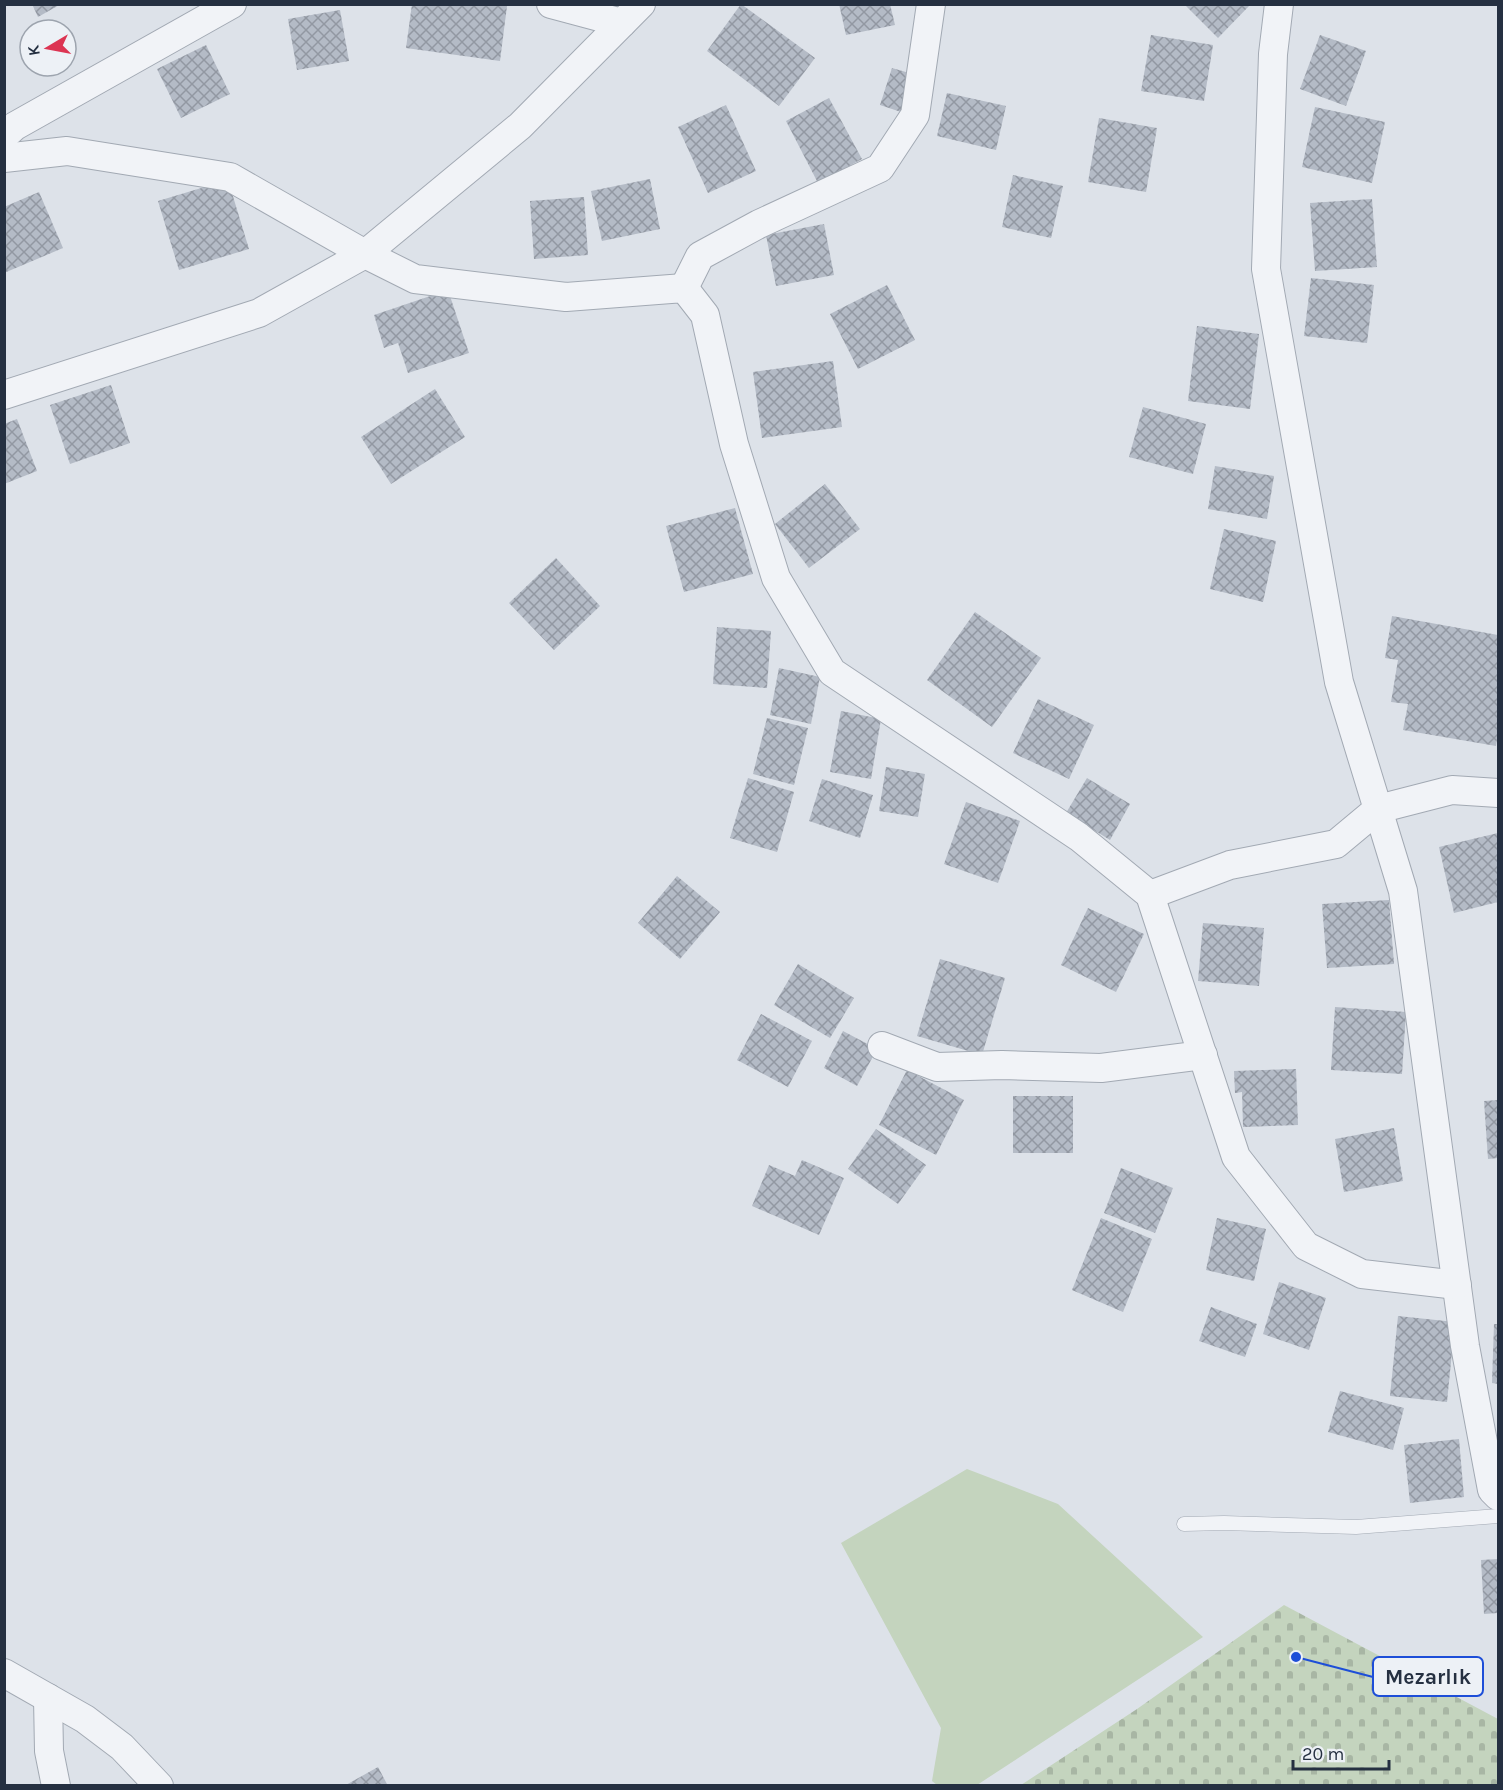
<svg xmlns="http://www.w3.org/2000/svg" width="1503" height="1790" viewBox="0 0 1503 1790" font-family="Karla,sans-serif">
<style>
.cemetery{fill:url(#cemetery-stones)}
.park{fill:#c4d4be}
.building{fill:url(#building-cross-hatch)}
.lines{fill:none;stroke-linecap:round;stroke-linejoin:round}
.lane-casing{stroke:#a2a9b3;stroke-width:15}
.street-casing{stroke:#a2a9b3;stroke-width:30}
.lane{stroke:#f1f3f7;stroke-width:14}
.street{stroke:#f1f3f7;stroke-width:28}
.leader{fill:none;stroke:#1d4ed8;stroke-width:2}
.callout-dot{fill:#1d4ed8;stroke:#edf1f6;stroke-width:2}
.callout{fill:#edf1f6;stroke:#1d4ed8;stroke-width:2}
.callout-label{font-size:21px;text-anchor:middle;font-weight:bold;fill:#253041}
</style>
<defs>
<pattern id="cemetery-stones" width="16" height="16" patternUnits="userSpaceOnUse" patternTransform="scale(1.5)"><rect width="16" height="16" fill="#c4d4be"/><path d="M2 7V4a2 2 0 0 1 4 0v3zM10 15v-3a2 2 0 0 1 4 0v3z" fill="#a8b6a4"/></pattern>
<pattern id="building-cross-hatch" width="8" height="8" patternUnits="userSpaceOnUse" patternTransform="scale(1.5)"><rect width="8" height="8" fill="#b4bbc6"/><path d="M0 0l8 8M0 8l8-8" fill="none" stroke="#9298a2"/></pattern>
</defs>
<rect width="100%" height="100%" fill="#dde2e9"/>
<path class="cemetery" d="M1284,1605L1498,1719V1785H1021L1137,1709Z"/>
<path class="park" d="M967,1469L1058,1504L1203,1637L977,1785H937L932,1781L941,1728L841,1543Z"/>
<g class="building">
<path d="M32,4H61L38,17Z"/>
<path d="M412,4L507,6L500,61L406,48Z"/>
<path d="M741,4L815,58L779,106L707,51Z"/>
<path d="M839,4H890L895,25L846,35Z"/>
<path d="M1184,4H1251L1218,38Z"/>
<path d="M340,10L349,61L297,70L288,19Z"/>
<path d="M1151,35L1213,45L1204,101L1141,91Z"/>
<path d="M1320,35L1366,51L1346,106L1300,89Z"/>
<path d="M206,45L230,94L181,118L157,69Z"/>
<path d="M892,68L916,75L904,113L880,105Z"/>
<path d="M947,93L1006,106L996,150L937,136Z"/>
<path d="M829,98L862,159L818,183L786,121Z"/>
<path d="M726,105L756,171L708,193L678,127Z"/>
<path d="M1315,107L1385,122L1372,183L1302,167Z"/>
<path d="M1099,118L1157,128L1146,192L1088,182Z"/>
<path d="M1013,175L1063,186L1051,238L1002,227Z"/>
<path d="M650,179L660,229L602,241L591,191Z"/>
<path d="M228,180L249,249L179,270L158,201Z"/>
<path d="M39,192L63,248L4,273V207Z"/>
<path d="M584,197L588,255L534,259L530,201Z"/>
<path d="M1372,199L1377,267L1315,271L1310,203Z"/>
<path d="M824,224L834,275L776,286L766,235Z"/>
<path d="M1311,278L1374,285L1367,343L1304,336Z"/>
<path d="M887,285L915,340L858,369L830,314Z"/>
<path d="M448,290L469,353L408,373L398,343L384,348L374,315Z"/>
<path d="M1197,326L1259,334L1250,409L1188,401Z"/>
<path d="M833,361L842,427L762,438L753,372Z"/>
<path d="M111,385L130,443L70,464L50,405Z"/>
<path d="M435,389L465,437L391,484L361,437Z"/>
<path d="M1143,407L1206,424L1193,474L1129,457Z"/>
<path d="M17,419L37,471L4,484V424Z"/>
<path d="M1215,466L1274,476L1267,519L1208,509Z"/>
<path d="M825,484L860,529L809,568L775,524Z"/>
<path d="M735,508L753,574L684,592L666,526Z"/>
<path d="M1224,529L1276,541L1263,602L1210,589Z"/>
<path d="M556,558L600,606L554,650L509,603Z"/>
<path d="M975,612L1041,658L992,727L927,680Z"/>
<path d="M1392,616L1498,635V733L1496,746L1403,730L1408,704L1391,702L1398,660L1385,658Z"/>
<path d="M717,627L771,631L767,688L713,684Z"/>
<path d="M779,668L820,677L811,724L770,715Z"/>
<path d="M1038,699L1094,725L1069,779L1013,753Z"/>
<path d="M841,711L881,719L871,779L830,772Z"/>
<path d="M767,718L808,728L794,785L753,774Z"/>
<path d="M886,767L925,774L918,817L879,811Z"/>
<path d="M748,778L794,792L777,852L730,838Z"/>
<path d="M1087,778L1130,804L1110,840L1066,813Z"/>
<path d="M822,779L873,795L860,838L809,821Z"/>
<path d="M966,802L1020,821L998,883L944,864Z"/>
<path d="M1498,833V902L1454,913L1439,847Z"/>
<path d="M677,876L720,912L680,959L638,923Z"/>
<path d="M1389,900L1394,964L1327,968L1322,904Z"/>
<path d="M1088,908L1144,934L1116,992L1061,965Z"/>
<path d="M1203,923L1264,928L1259,986L1198,981Z"/>
<path d="M940,959L1005,978L982,1055L917,1036Z"/>
<path d="M798,964L854,998L830,1038L774,1005Z"/>
<path d="M1335,1007L1406,1012L1402,1074L1331,1070Z"/>
<path d="M761,1014L812,1041L788,1087L737,1060Z"/>
<path d="M843,1031L877,1049L857,1086L824,1068Z"/>
<path d="M1296,1069L1298,1125L1243,1127L1242,1092L1235,1093L1234,1071Z"/>
<path d="M907,1070L964,1100L936,1155L879,1125Z"/>
<rect x="1013" y="1096" width="60" height="57"/>
<path d="M1498,1100V1158L1488,1159L1484,1101Z"/>
<path d="M1394,1128L1403,1181L1344,1192L1335,1139Z"/>
<path d="M876,1129L926,1165L898,1204L848,1169Z"/>
<path d="M802,1160L844,1178L819,1235L752,1206L769,1165L795,1176Z"/>
<path d="M1121,1168L1173,1188L1155,1233L1104,1213Z"/>
<path d="M1101,1218L1152,1239L1123,1312L1072,1290Z"/>
<path d="M1217,1218L1266,1229L1254,1281L1206,1270Z"/>
<path d="M1279,1282L1326,1298L1309,1350L1263,1334Z"/>
<path d="M1211,1307L1257,1324L1245,1357L1199,1341Z"/>
<path d="M1398,1316L1455,1322L1447,1402L1390,1396Z"/>
<path d="M1494,1324H1498V1384L1492,1383Z"/>
<path d="M1340,1391L1404,1408L1393,1450L1328,1432Z"/>
<path d="M1459,1439L1464,1497L1410,1503L1404,1445Z"/>
<path d="M1498,1559V1613L1484,1614L1481,1560Z"/>
<path d="M378,1767L388,1786H344Z"/>
</g>
<g class="lines">
<defs>
<path id="lane" d="M1184,1524L1224,1523L1356,1527L1498,1516"/>
<g id="street">
<path d="M551,4L622,23"/>
<path d="M1279,4L1273,54L1266,269L1339,682L1403,891L1465,1346L1492,1490L1498,1496"/>
<path d="M4,136L15,126L232,4"/>
<path d="M4,158L67,151L230,177L365,254L415,279L566,297L684,288L705,315L734,444L776,578L832,672L1079,837L1150,895L1236,1157L1306,1246L1362,1274L1457,1285"/>
<path d="M684,288L700,256L759,224L880,168L915,115L931,4"/>
<path d="M4,395L259,313L365,254L520,126L641,4"/>
<path d="M1150,895L1230,865L1336,844L1378,809L1452,790L1498,793"/>
<path d="M882,1046L937,1067L1002,1065L1101,1068L1203,1055"/>
<path d="M4,1673L85,1719L122,1747L159,1786"/>
<path d="M48,1698L49,1751L56,1786"/>
</g>
</defs>
<use href="#lane" class="lane-casing"/>
<use href="#street" class="street-casing"/>
<use href="#lane" class="lane"/>
<use href="#street" class="street"/>
</g>
<path class="leader" d="M1296 1657L1373 1677"/>
<circle class="callout-dot" cx="1296" cy="1657" r="6"/>
<rect class="callout" x="1373" y="1657" width="110" height="39" rx="6"/>
<g class="callout-label">
<text x="1428" y="1684">Mezarlık</text>
</g>
<rect width="1503" height="1790" fill="none" stroke="#253041" stroke-width="12"/>
<g transform="translate(48 48) rotate(260)"><circle r="28" fill="#edf1f6" stroke="#9da4ae" stroke-width="1.5"/>
<path d="M0-4.5L10 22L0 15L-10 22Z" fill="#dc3452"/>
<text y="-9" font-size="16" font-weight="bold" text-anchor="middle" fill="#253041">K</text>
</g>
<path d="M1293 1760v9h96v-9" fill="none" stroke="#253041" stroke-width="3"/>
<text x="1302" y="1760" font-size="18" fill="#253041" stroke="#edf1f6" stroke-width="4.5" paint-order="stroke">20 m</text>
</svg>
